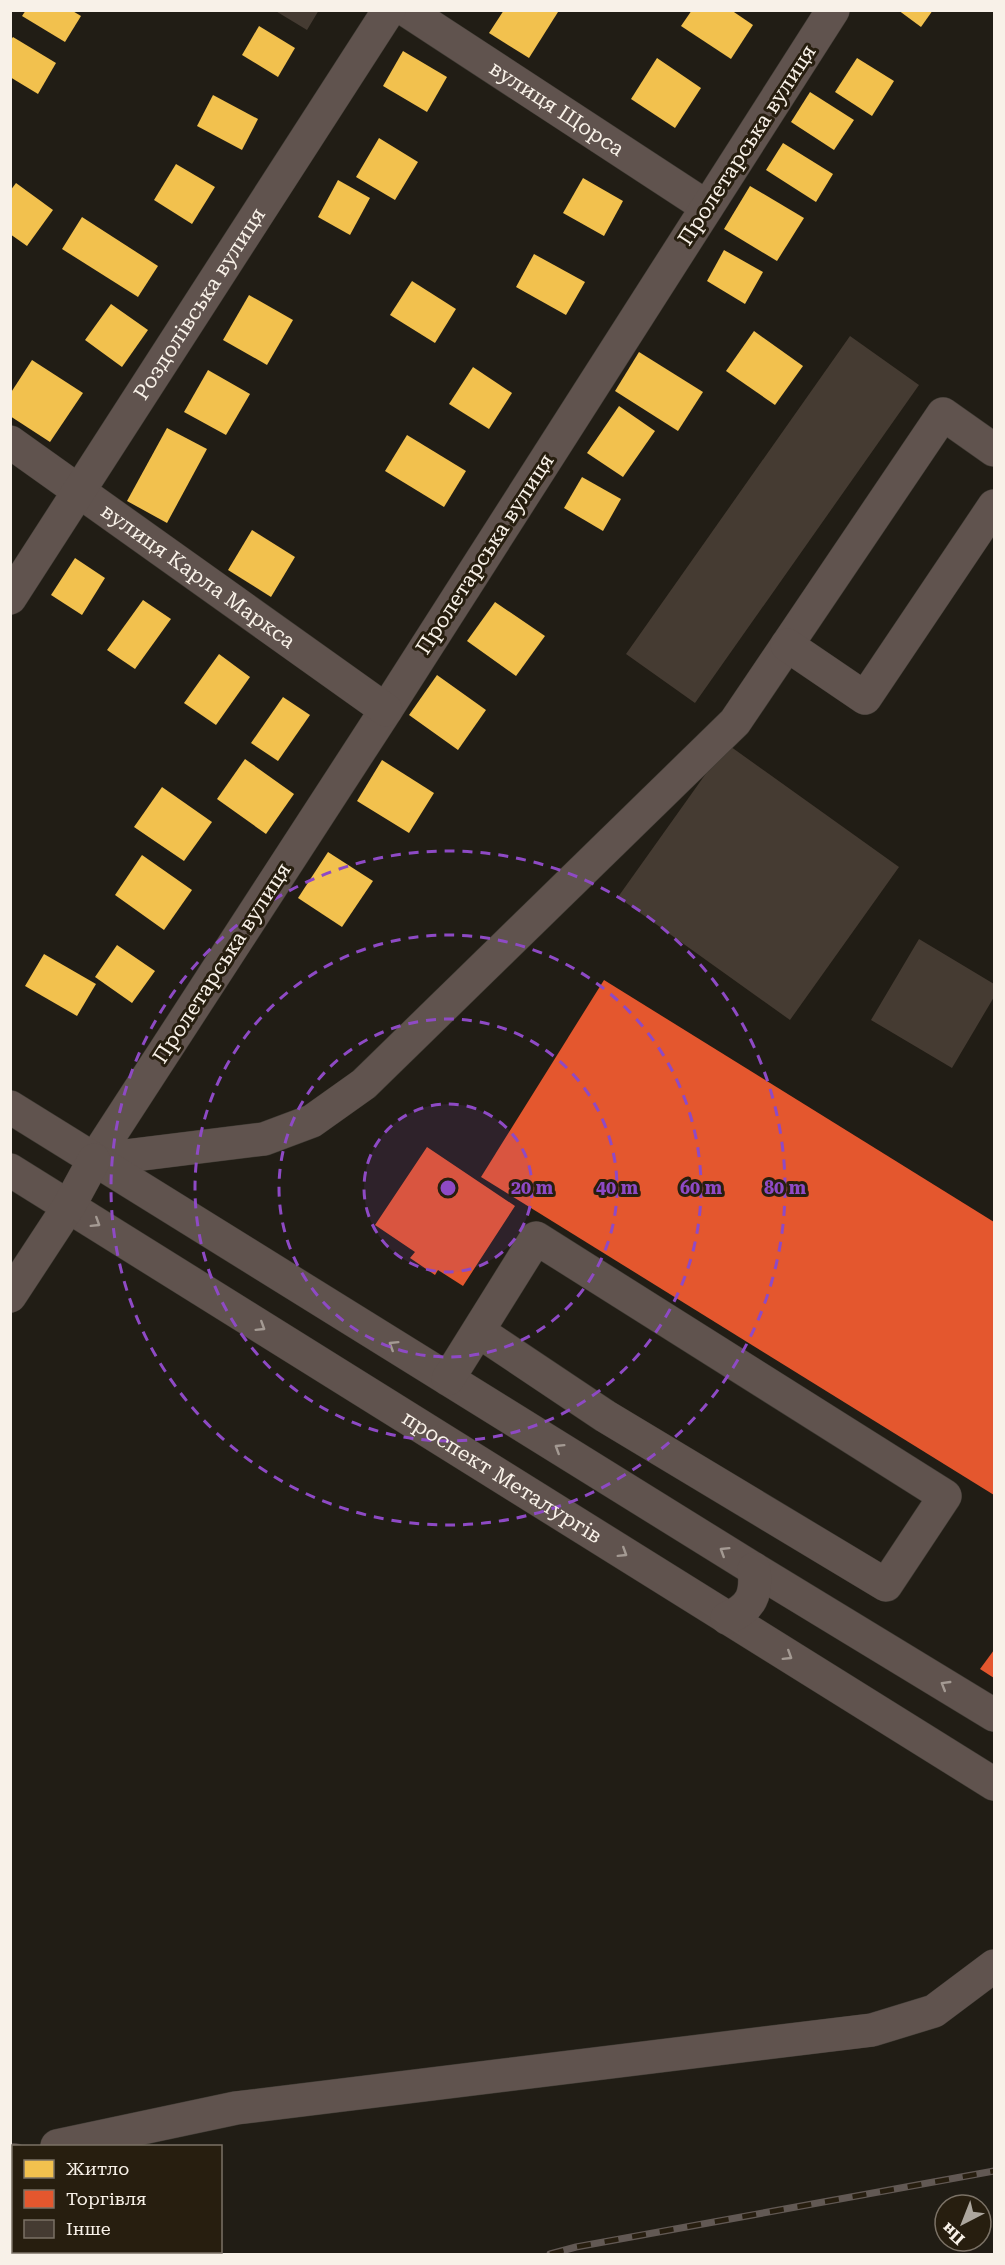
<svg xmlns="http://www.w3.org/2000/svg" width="1005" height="2265" viewBox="0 0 1005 2265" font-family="'Roboto Serif',serif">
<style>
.homes{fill:#f2c14e}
.shops{fill:#e4572e}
.building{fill:#453b32}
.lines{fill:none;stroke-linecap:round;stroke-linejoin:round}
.minor-casing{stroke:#3e3a33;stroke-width:34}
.minor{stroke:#60534e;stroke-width:33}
.rail-casing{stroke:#625954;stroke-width:7}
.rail{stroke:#271e0f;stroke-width:4.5;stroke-dasharray:14;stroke-linecap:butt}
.oneway{stroke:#a49a93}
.ring{fill:none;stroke:#8e4ac5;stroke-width:3;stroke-dasharray:10 8}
.labels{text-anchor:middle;stroke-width:6;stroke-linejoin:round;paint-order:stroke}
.street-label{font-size:21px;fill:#f8f1e8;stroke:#271e0f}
.centre{fill:#8e4ac5;stroke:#271e0f;stroke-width:3}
.ring-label{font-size:18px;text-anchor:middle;font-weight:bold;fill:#8e4ac5;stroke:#271e0f;stroke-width:6;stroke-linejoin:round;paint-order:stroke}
</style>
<rect width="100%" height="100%" fill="#211d15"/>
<g class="homes">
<path d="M26,10H71L81,16L65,42L22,16Z"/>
<path d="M504,10H556L558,12L529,58L489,33Z"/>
<path d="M692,10H731L753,25L731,59L681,26Z"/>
<path d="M898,10H933L921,27Z"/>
<path d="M259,26L295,48L278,77L242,55Z"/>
<path d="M13,37L56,63L38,94L10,77V41Z"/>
<path d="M403,51L447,77L427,112L383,86Z"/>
<path d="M657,58L701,88L675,128L631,99Z"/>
<path d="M857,58L894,81L872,116L835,92Z"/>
<path d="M810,92L854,120L834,150L791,122Z"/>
<path d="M213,95L258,119L242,150L197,126Z"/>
<path d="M379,138L418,162L395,200L356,177Z"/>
<path d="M783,143L833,174L816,202L766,170Z"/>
<path d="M176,164L215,187L192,224L154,200Z"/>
<path d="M583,178L623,201L604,236L563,213Z"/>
<path d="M338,180L370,198L350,235L318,217Z"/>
<path d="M16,183L53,210L27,246L10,234V191Z"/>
<path d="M750,186L804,218L777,261L724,229Z"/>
<path d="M82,217L158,266L138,297L62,249Z"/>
<path d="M724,250L763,272L745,304L707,281Z"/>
<path d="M534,254L585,282L566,315L516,287Z"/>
<path d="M412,281L456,309L435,343L390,315Z"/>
<path d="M249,295L293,320L267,365L223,340Z"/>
<path d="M111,304L148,330L122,367L85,340Z"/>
<path d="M754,331L803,366L775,405L726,371Z"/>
<path d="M639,352L703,392L678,431L615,391Z"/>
<path d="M32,360L83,393L50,442L10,416V394Z"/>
<path d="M473,367L512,393L489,429L449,404Z"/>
<path d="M208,370L250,394L226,435L184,412Z"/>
<path d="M619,406L655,431L623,477L587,453Z"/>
<path d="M167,428L207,449L167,523L127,501Z"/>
<path d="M407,435L466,471L444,507L385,471Z"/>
<path d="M582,477L621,499L603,531L564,508Z"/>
<path d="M252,530L295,557L271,597L228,570Z"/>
<path d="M75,558L105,578L82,615L51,595Z"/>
<path d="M143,600L171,619L135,669L107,650Z"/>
<path d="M495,602L545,636L516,676L467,641Z"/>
<path d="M219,654L250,677L216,725L184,703Z"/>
<path d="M437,675L486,710L458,750L409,715Z"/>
<path d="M283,697L310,715L278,761L251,743Z"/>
<path d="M245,759L294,794L266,834L217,799Z"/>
<path d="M382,760L434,793L409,833L357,801Z"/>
<path d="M162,787L212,822L184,861L134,827Z"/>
<path d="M328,852L373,881L342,927L298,898Z"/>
<path d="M142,855L192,890L164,930L115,895Z"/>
<path d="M117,945L155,971L132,1003L95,977Z"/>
<path d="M44,954L96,984L77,1016L25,986Z"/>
</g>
<g class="shops">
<path d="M604,980L994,1222V1495L481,1177Z"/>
<path d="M427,1147L515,1206L463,1286L438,1270L435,1275L410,1258L415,1252L375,1225Z"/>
<path d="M994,1650V1678L980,1669Z"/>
</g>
<g class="building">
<path d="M274,10H319L307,30Z"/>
<path d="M850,336L919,385L695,703L626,654Z"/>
<path d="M727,744L899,867L790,1020L618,897Z"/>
<path d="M919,939L994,984V997L952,1068L871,1020Z"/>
</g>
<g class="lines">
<defs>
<g id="minor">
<path id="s1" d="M406,10L707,207"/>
<path d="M833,10L386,710L94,1160L264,1139L312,1121L364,1084L735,722L943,414L994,450"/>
<path id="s2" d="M10,442L386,710"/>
<path id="s3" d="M10,598L389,10"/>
<path d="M787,645L865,698L994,506"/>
<path d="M10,1107L754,1569L994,1715"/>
<path id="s4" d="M10,1170L994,1784"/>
<path d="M10,1296L69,1206L94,1160"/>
<path d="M448,1379L478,1331L605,1416L886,1585L945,1496L536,1238L478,1331"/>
<path d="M727,1618C752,1608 757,1594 754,1569"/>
<path d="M57,2146L236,2108L872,2030L934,2011L994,1966"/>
<path d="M10,2162L14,2160"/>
</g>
</defs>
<use href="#minor" class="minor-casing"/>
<use href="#minor" class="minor"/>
<defs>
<path id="rail" d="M550,2254L576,2247L994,2171"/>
</defs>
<use href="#rail" class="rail-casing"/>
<use href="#rail" class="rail"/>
</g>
<defs><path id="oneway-chevron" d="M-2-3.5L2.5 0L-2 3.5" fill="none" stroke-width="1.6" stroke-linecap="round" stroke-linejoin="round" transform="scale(1.5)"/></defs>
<g class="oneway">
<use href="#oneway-chevron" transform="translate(96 1223) rotate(32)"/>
<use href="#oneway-chevron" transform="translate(261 1327) rotate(32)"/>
<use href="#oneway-chevron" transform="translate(393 1345) rotate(-148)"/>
<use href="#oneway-chevron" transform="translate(559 1448) rotate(-148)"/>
<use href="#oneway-chevron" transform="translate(724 1551) rotate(-148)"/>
<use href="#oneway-chevron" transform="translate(623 1553) rotate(32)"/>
<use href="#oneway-chevron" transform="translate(788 1656) rotate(32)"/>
<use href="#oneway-chevron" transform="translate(945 1685) rotate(-149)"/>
</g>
<circle cx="448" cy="1188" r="84" fill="#8e4ac5" fill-opacity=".12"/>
<g class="ring">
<circle cx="448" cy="1188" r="84"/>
<circle cx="448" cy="1188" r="169"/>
<circle cx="448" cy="1188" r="253"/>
<circle cx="448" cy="1188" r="337"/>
</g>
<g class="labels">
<g class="street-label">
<text dy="7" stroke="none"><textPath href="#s1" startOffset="180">вулиця Щорса</textPath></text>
<text transform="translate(747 145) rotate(-57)" y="7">Пролетарська вулиця</text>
<text dy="7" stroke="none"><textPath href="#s3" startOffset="350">Роздолівська вулиця</textPath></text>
<text transform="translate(485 554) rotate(-57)" y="7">Пролетарська вулиця</text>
<text dy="7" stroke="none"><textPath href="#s2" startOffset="231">вулиця Карла Маркса</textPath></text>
<text transform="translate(222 963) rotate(-57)" y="7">Пролетарська вулиця</text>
<text dy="7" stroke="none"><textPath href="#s4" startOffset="580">проспект Металургів</textPath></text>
</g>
</g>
<circle cx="448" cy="1188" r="9" class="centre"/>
<g class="ring-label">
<text x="532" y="1194">20 m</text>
<text x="617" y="1194">40 m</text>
<text x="701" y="1194">60 m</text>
<text x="785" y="1194">80 m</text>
</g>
<rect width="1005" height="2265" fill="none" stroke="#f8f1e8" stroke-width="24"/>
<rect x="12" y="2145" width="210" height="108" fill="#271e0f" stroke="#7b7266" stroke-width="1.5"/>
<rect x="24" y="2160" width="30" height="18" fill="#f2c14e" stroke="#7b7266" stroke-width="1.5"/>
<text x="66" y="2175" font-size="18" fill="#f8f1e8">Житло</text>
<rect x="24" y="2190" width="30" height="18" fill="#e4572e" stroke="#7b7266" stroke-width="1.5"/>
<text x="66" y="2205" font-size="18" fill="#f8f1e8">Торгівля</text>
<rect x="24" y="2220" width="30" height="18" fill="#453b32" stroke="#7b7266" stroke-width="1.5"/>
<text x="66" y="2235" font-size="18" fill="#f8f1e8">Інше</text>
<g transform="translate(963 2223) rotate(222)"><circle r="28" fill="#271e0f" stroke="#7b7266" stroke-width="1.5"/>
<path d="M0-4.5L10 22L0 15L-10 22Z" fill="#ada79e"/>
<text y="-9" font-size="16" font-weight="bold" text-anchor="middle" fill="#f8f1e8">Пн</text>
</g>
</svg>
